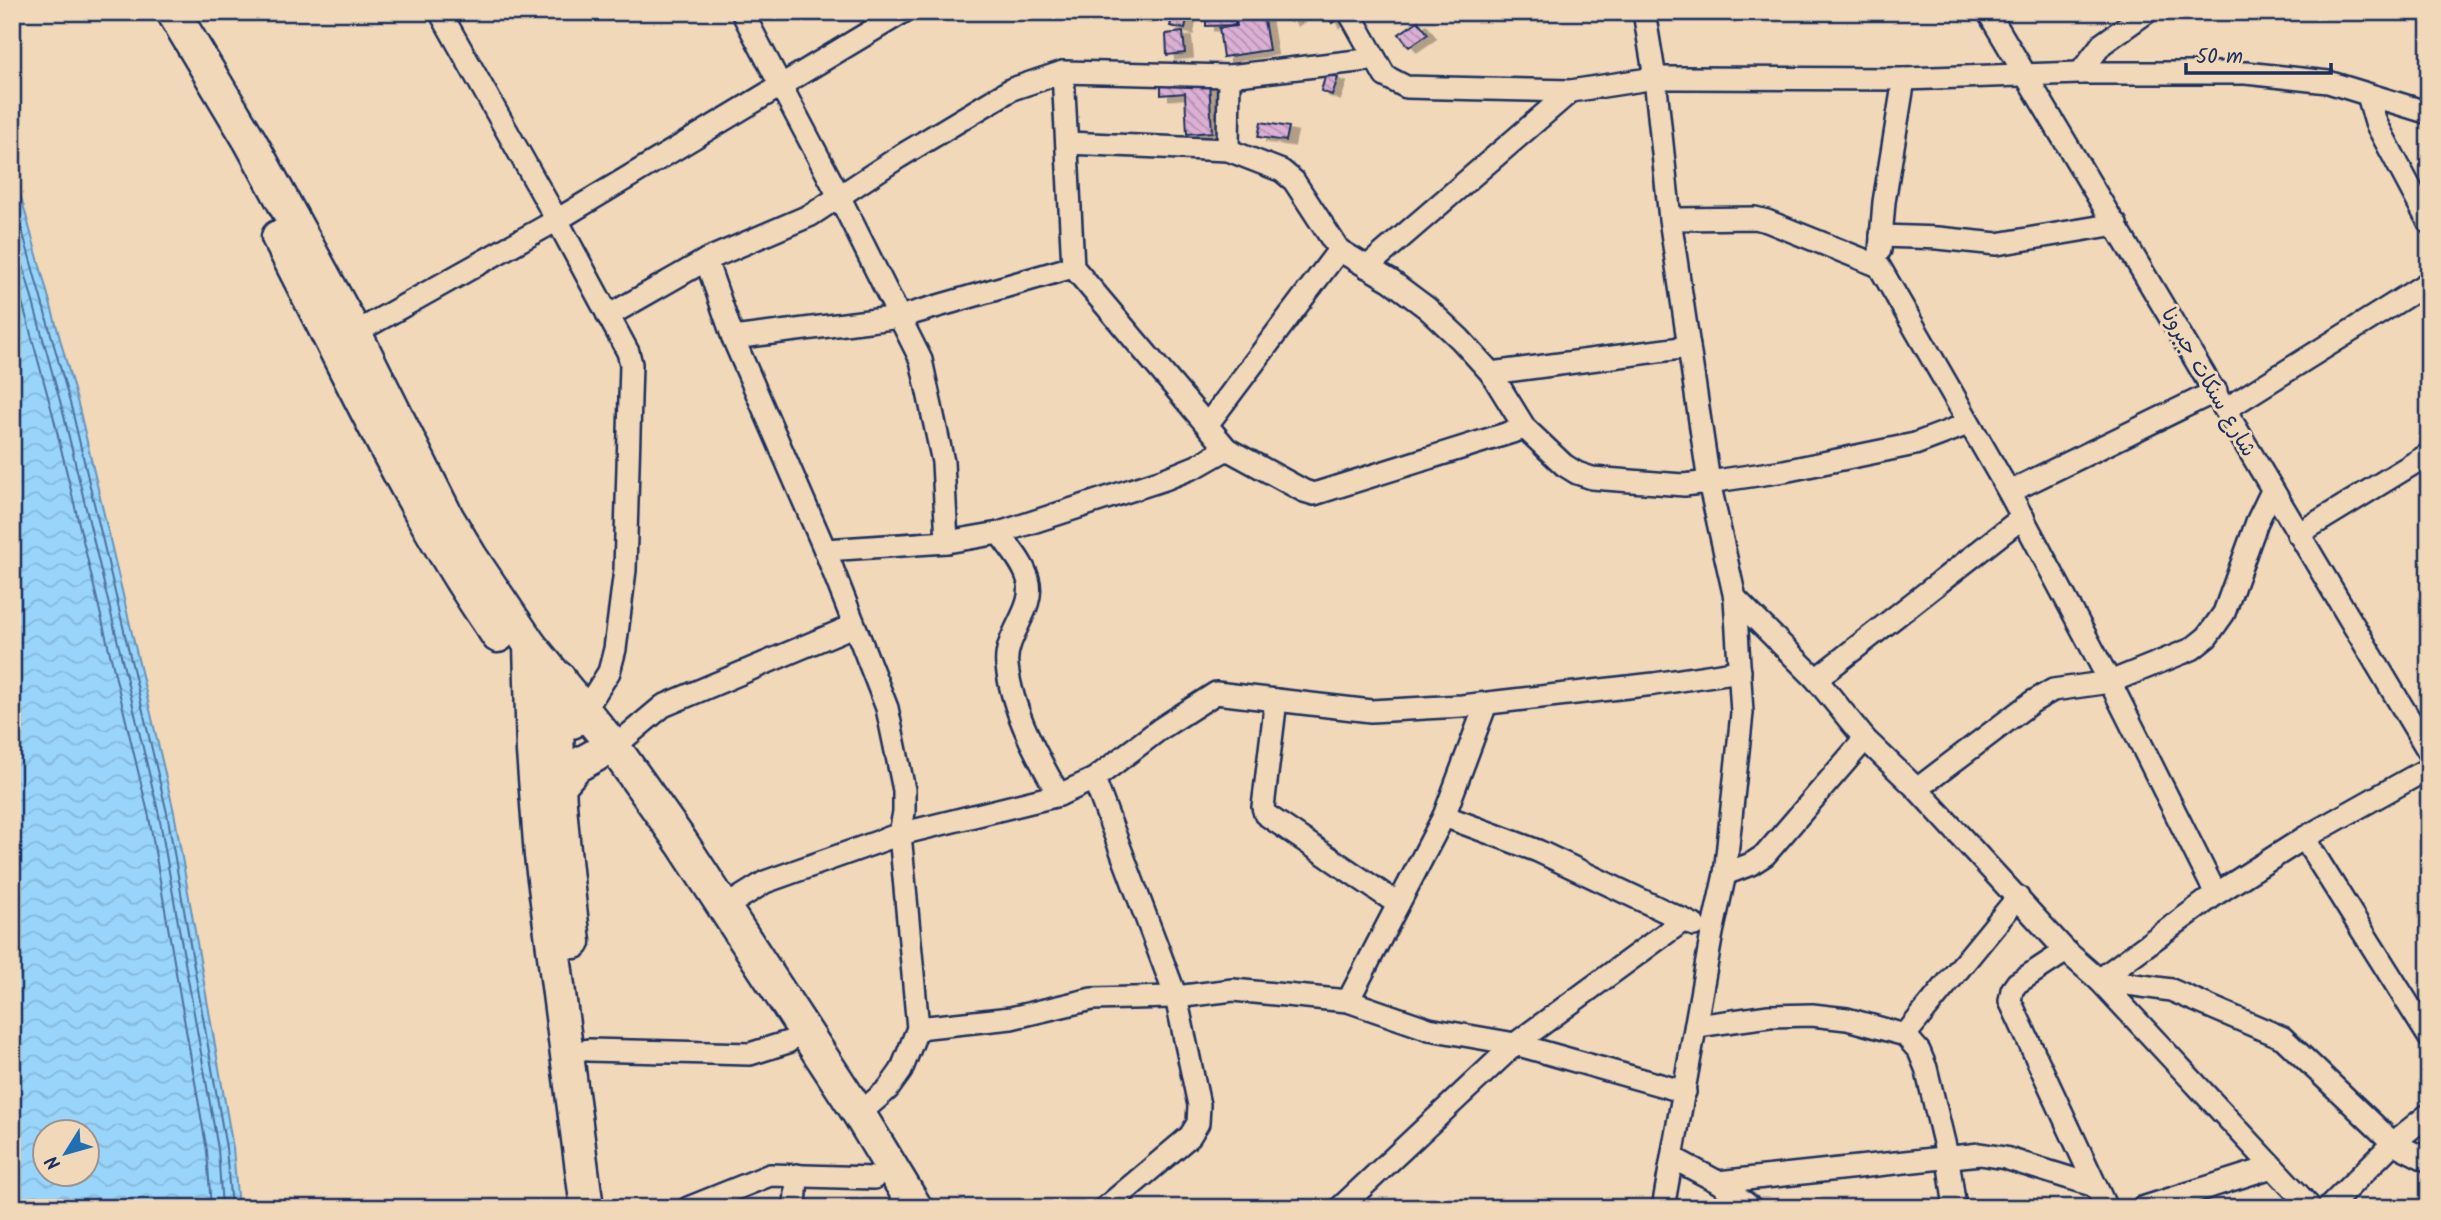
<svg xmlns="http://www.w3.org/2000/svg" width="2441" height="1220" viewBox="0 0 2441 1220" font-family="Kalam,'Playpen Sans Arabic',sans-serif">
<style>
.water{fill:url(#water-waves);stroke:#6793bc;stroke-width:2;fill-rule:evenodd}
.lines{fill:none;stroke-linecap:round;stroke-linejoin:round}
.shore{stroke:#4d719c;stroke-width:2}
.building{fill:url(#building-back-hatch);stroke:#1b2f5e;stroke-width:2;filter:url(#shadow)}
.street-casing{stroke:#1b2f5e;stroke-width:26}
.secondary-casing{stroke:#1b2f5e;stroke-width:37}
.street{stroke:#f0d8b8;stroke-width:21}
.secondary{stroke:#f0d8b8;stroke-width:32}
.labels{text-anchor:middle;stroke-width:6;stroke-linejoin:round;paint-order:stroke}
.street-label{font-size:21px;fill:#1b2f5e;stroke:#f0d8b8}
</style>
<defs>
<pattern id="water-waves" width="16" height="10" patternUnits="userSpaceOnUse" patternTransform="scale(1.75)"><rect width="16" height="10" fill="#99d5fa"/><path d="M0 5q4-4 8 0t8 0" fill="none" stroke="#83b7d9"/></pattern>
<pattern id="building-back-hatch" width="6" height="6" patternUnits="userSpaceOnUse" patternTransform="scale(1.75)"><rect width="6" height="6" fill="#dcb0d4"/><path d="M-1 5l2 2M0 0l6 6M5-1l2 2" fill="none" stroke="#b290af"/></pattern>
<filter id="shadow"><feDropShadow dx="8" dy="4.5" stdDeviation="0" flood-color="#0004"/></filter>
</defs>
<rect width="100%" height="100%" fill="#f0d8b8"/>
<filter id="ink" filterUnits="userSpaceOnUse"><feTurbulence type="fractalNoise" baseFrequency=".0143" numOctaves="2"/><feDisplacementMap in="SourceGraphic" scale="14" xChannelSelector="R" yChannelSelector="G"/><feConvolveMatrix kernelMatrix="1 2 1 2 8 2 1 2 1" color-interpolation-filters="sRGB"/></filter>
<g filter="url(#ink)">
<path class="water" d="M12,174L21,197L79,408L174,812L233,1148L238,1208H12ZM46,1132H88V1174H46Z"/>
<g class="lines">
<g class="shore">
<path d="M12,194L72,410L167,813L226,1148L231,1208"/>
<path d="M12,225L63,412L159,815L218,1149L222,1208"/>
<path d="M12,265L53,415L149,817L207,1151L211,1208"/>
</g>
</g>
<g class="building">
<path d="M1108,12H1143V18Z"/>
<path d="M1156,12H1188L1185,29L1170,26L1172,19L1155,16Z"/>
<path d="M1206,12H1235V25L1206,26Z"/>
<path d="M1284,12H1303L1290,21Z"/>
<path d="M1326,12H1337L1340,18L1332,23Z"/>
<path d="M1263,14L1269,50L1223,57L1219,28L1237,26L1236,18Z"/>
<path d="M1418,21L1428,34L1409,47L1399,34Z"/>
<path d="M1183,32L1185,53L1167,55L1166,34Z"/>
<path d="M1326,74L1338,78L1332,95L1321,91Z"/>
<path d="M1209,81L1212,132L1187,134L1185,93L1161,95V84Z"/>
<path d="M1261,122L1289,127L1286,141L1258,137Z"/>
</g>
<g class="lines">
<defs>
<g id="street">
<path d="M440,12L557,220L628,352L631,364L625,570L615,649L609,672L574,727"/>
<path d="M742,12L840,198L921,360L943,462L947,542"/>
<path d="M1349,12L1385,76L1406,87L1571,91L1655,78L1904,79L2080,73H2246L2328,82L2429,113"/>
<path d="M1644,12L1655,78L1670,219L1709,482L1735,598L1742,713L1725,874L1712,933L1663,1208"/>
<path d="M1988,12L2429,752"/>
<path d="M1063,72L1073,267L1227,449L1304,491L1314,494L1525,428"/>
<path d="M2080,73L2102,44L2147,12"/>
<path d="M1229,76L1375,59"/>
<path d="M2368,95L2376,123L2429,223"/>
<path d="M1067,143L1228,150"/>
<path d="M1670,219L1755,218L1767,221L1879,266L2009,492L2110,682L2216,894"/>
<path d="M1881,236L1938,238L1997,244L2116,224"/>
<path d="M1880,250L1884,202L1904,79"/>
<path d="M706,260L733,338L825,550L887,708L904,790V812L900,834L918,1028L901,1071L888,1089L859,1114"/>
<path d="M1367,267L1571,91"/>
<path d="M608,316L706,260L811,215L899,157L1012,89L1063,72L1229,76L1228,150L1282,171L1294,181L1339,250L1391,281L1427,308L1460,339L1491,373L1525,428L1564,465L1577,473L1592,478L1684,485L1709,482L1784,471L1915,444L1968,424"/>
<path d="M355,333L557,220L903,12"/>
<path d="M733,338L900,317L1073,267"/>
<path d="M1491,373L1689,347"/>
<path d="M2226,409L2429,282"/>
<path d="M1207,425L1339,250"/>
<path d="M2009,492L2216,391"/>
<path d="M999,533C1009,547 1023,562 1028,579C1037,609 1003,635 1007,666C1012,711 1037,756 1059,795"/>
<path d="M2298,534L2429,454"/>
<path d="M825,550L947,542L999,533L1165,479L1197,466L1227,449"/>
<path d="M1735,598L1816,679L1865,739L1917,789L2066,951L2099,980L2311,1208"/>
<path d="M1816,679L2023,517"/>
<path d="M1276,700L1263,807L1265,814L1398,904"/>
<path d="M604,752L614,747L663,706L853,626"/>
<path d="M1094,779L1176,997L1199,1105L1198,1123L1190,1136L1105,1208"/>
<path d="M1917,789L2032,702L2053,690L2110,682L2192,649L2207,637L2224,613L2257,522L2272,491"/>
<path d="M1444,816L1538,851L1694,925"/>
<path d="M2304,838L2429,1037"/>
<path d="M1725,874L1751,864L1765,855L1865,739"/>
<path d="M725,907L765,882L900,834L1059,795L1094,779L1160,729L1216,693L1371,711L1462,706L1654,684L1740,671"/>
<path d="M2066,951L2017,983L2012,990L2010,1001L2106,1208"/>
<path d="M2099,980L2216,894L2304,838L2429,768"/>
<path d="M2099,980L2171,990L2283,1038L2393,1143L2429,1161"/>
<path d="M1348,1001L1444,816L1486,704"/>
<path d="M1697,1026L1769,1016L1812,1015L1847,1019L1905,1035L1919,1051L1926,1068L1948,1159L1955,1208"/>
<path d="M918,1028L1011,1018L1092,999L1176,997L1233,990L1348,1001L1429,1029L1515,1044L1685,1092"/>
<path d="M1905,1035L2018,897"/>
<path d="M588,1050L750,1054L788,1042"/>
<path d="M1673,1158L1718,1182L1980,1154L2005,1158L2095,1186"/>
<path d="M1718,1182L1752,1208"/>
<path d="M688,1208L770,1175L874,1178"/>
<path d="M795,1208L797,1175"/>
<path d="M1340,1208L1515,1044L1684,920"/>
<path d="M2142,1208L2272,1167"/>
<path d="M2328,1208L2393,1143L2429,1114"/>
</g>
<g id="secondary">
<path d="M173,12L250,141L355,333L447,517L471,557L530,645L614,747L682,843L859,1114L916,1208"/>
<path d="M278,237C348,371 411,512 498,636"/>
<path d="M530,645L533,752L541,856L587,1208"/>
<path d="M559,678C553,766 564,855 574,942"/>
<path d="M560,785L576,766L596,755"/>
</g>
</defs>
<use href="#street" class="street-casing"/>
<use href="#secondary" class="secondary-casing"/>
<use href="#street" class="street"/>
<use href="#secondary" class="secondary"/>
</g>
</g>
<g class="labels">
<g class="street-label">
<text transform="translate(2209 382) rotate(60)" y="7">شارع سنكات جبرونا</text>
</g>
</g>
<rect width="2441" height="1220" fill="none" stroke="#f0d8b8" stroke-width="42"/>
<rect x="21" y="21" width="2399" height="1178" fill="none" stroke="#1b2f5e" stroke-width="2.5" filter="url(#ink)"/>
<g transform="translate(66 1153) rotate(233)"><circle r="33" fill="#f0d8b8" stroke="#9b9494" stroke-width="2"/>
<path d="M0-5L12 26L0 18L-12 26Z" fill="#1f6fb2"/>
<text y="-10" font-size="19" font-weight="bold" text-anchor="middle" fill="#1b2f5e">N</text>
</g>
<path d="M2186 63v10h145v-10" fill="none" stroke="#1b2f5e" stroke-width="3.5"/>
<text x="2196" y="63" font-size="21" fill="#1b2f5e" stroke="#f0d8b8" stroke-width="5" paint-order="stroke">50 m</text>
</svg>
